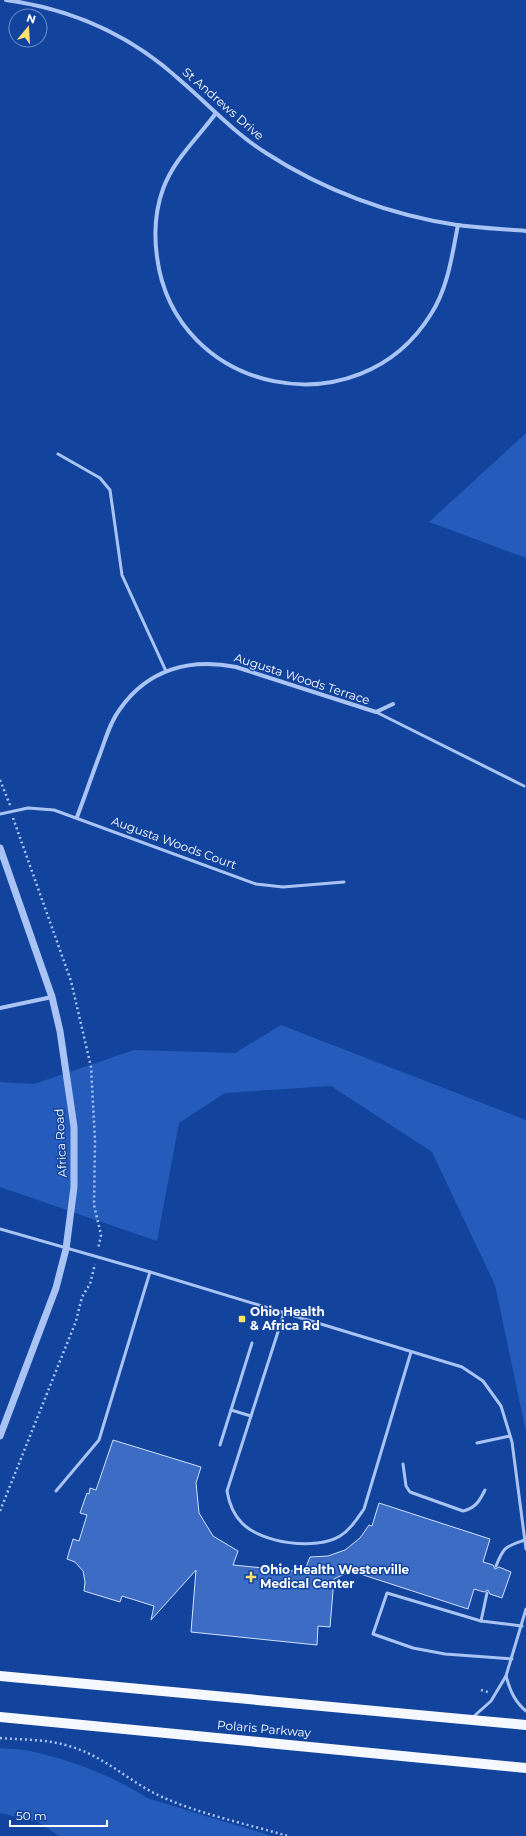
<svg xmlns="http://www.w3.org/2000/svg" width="526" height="1836" viewBox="0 0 526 1836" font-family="Montserrat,sans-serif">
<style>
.green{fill:#255cbb}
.building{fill:#3c6cc4;stroke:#d1e1fe}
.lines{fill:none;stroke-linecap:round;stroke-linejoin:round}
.path{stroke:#a9c4f4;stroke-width:2.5;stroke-dasharray:2 3;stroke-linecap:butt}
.service{stroke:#a9c4f4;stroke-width:3}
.minor{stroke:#a9c4f4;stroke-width:4}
.tertiary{stroke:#a9c4f4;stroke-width:7}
.primary{stroke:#f6f8ff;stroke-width:10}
.poi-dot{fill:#ffe16c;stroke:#12439d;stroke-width:1.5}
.labels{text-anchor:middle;stroke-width:3;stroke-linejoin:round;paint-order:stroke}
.street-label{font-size:12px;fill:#fff;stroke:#12439d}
.poi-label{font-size:12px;font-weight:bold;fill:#fff;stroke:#12439d;text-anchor:start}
</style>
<rect width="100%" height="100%" fill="#12439d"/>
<g class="green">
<path d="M526,433V558L429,522Z"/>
<path d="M281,1025L526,1120V1432L495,1285L432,1152L331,1086L225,1093L179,1123L157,1241L0,1187V1082L34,1084L134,1050L235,1053Z"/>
<path d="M0,1748C11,1749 23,1749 34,1752C69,1759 117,1778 147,1798L272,1836H59L38,1822L0,1813Z"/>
</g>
<path class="building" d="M113,1440L201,1467L196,1483L199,1513L213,1536L238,1551L233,1565L304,1572L310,1557L328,1556L345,1550L360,1538L369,1525L372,1526L379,1503L490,1539L483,1562L493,1565L495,1569L499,1567L511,1572L502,1598L490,1594L488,1590L484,1592L474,1589L468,1609L351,1571L334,1579L330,1627L318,1626L317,1645L191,1632L196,1570L151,1620L154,1606L122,1596L120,1602L84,1591L85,1582L83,1571L75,1562L67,1559L73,1539L79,1541L87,1515L80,1513L87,1493L89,1494L90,1488L96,1490Z"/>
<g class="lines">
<g class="path">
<path d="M0,780L10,805"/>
<path d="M13,818L71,981L91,1067L95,1140L94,1205L101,1235L98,1249"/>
<path d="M0,1511L76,1321L82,1297L90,1284L95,1264"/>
<path d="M481,1690L488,1692"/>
<path d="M0,1738C24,1740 49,1739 72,1747C105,1757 130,1782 160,1796C199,1814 247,1824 288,1836"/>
</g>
<g class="service">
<path d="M58,454L100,478L110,490L122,575L166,671"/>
<path d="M376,712L524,786"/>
<path d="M0,814L28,808L54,810L256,884L283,887L344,882"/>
<path d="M0,1229L150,1272L462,1367L483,1381L501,1406L512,1442L526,1549"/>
<path d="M284,1313L227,1491C229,1503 233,1514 242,1523C261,1543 316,1551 340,1536C350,1530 357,1519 364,1509L411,1352"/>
<path d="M231,1410L251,1416"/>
<path d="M477,1443L510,1436"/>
<path d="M220,1445L252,1343"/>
<path d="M403,1464L406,1486L410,1492L463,1511C476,1508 480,1500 485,1490"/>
<path d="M56,1491L99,1440L150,1272"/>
<path d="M496,1566C504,1546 505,1547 525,1540"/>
<path d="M481,1621L487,1593"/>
<path d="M512,1659L445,1654L413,1648L373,1634L387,1593L481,1621L522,1626"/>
<path d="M506,1676C510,1690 514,1701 526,1711"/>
<path d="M472,1718L491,1701L506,1676L526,1609"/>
</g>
<g class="minor">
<path d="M6,0C72,9 132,36 181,81C209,105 234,133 266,153C323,190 390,215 457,225C480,228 503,229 526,231"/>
<path d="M216,113C197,139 174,159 163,189C155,211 154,235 157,257C175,395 359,431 431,314C448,288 452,255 458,225"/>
<path d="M77,817C85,796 92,775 100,754C106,738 110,722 120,709C148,669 190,658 236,667L376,712L393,704"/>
<path d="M0,1008L52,997"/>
</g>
<path class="tertiary" d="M0,848L52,997L60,1031L74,1127V1187L66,1249L56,1288L0,1436"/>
<g class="primary">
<path d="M0,1676L526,1725"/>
<path d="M0,1717L526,1768"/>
</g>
</g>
<g class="poi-dot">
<rect x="238" y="1315" width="8" height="8" rx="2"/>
<path d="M249 1571h4v4h4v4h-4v4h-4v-4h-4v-4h4z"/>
</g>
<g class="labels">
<g class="street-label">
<text transform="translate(223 104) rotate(41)" y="4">St Andrews Drive</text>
<text transform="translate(302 679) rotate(18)" y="4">Augusta Woods Terrace</text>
<text transform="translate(174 843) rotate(20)" y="4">Augusta Woods Court</text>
<text transform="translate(61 1143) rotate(-93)" y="4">Africa Road</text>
<text transform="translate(264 1729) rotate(5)" y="4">Polaris Parkway</text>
</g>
<g class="poi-label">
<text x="250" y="1316">Ohio Health<tspan x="250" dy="14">&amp; Africa Rd</tspan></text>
<text x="260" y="1574">Ohio Health Westerville<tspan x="260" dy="14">Medical Center</tspan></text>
</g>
</g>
<g transform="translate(28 28) rotate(18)"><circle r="19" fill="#12439d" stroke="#718ec4"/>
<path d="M0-3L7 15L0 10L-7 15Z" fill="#ffe16c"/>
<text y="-6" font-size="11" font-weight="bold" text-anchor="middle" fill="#ffffff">N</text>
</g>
<path d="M10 1820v6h97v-6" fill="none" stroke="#ffffff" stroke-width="2"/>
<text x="16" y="1820" font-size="12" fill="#ffffff" stroke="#12439d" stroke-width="3" paint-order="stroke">50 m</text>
</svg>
